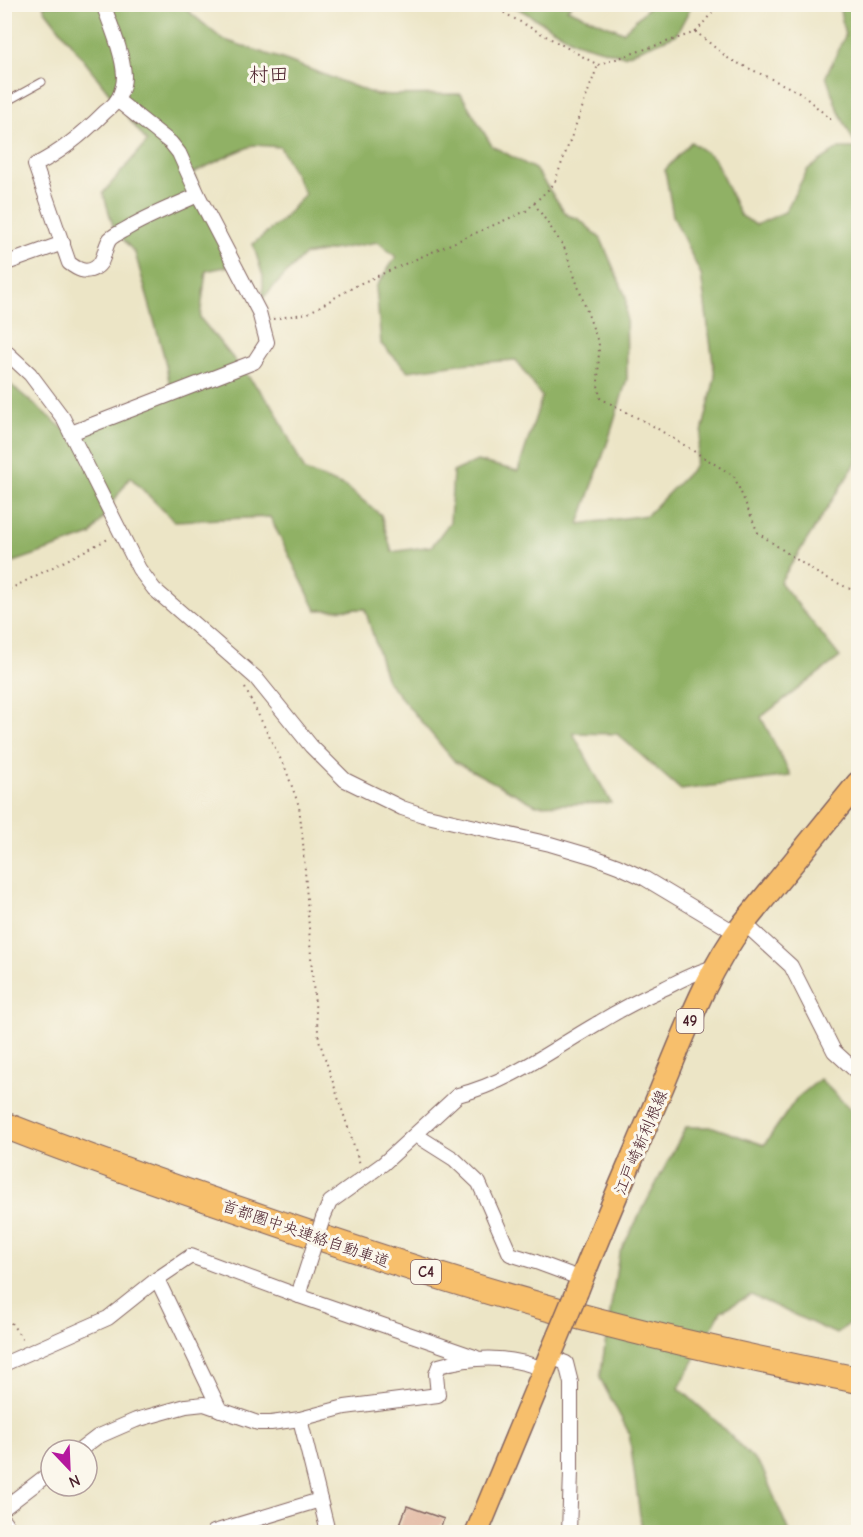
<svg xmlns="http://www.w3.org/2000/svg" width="863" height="1537" viewBox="0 0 863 1537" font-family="'Comic Neue','Klee One',sans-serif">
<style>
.forest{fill:#90b165;stroke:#6d6848;stroke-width:1.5;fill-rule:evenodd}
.building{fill:#dfaf97}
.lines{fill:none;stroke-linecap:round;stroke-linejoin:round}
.lane-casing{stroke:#836461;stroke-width:9}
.street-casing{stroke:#836461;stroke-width:16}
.primary-casing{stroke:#836461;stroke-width:25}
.highway-casing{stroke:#836461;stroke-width:28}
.path{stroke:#836461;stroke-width:2;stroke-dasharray:1.5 4.5;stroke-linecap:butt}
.lane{stroke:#fff;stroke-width:7}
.street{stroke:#fff;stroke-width:14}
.primary{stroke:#f7bf6c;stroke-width:22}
.highway{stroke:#f7bf6c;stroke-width:26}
.street-bridge-casing{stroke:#836461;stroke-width:16;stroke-linecap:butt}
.primary-bridge-casing{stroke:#836461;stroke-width:25;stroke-linecap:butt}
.street-bridge{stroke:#fff;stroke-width:14}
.primary-bridge{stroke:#f7bf6c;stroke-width:22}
.labels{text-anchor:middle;stroke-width:6;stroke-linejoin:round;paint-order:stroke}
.shield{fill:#fbf7ec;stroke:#7f6065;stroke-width:1.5}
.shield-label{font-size:15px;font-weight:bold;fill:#4a1f2b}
.street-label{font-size:16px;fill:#4a1f2b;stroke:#fbf7ec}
.quarter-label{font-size:20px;fill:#4a1f2b;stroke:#fbf7ec}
</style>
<rect width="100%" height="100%" fill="#fbf7ec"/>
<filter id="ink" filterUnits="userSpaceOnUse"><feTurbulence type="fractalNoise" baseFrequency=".0167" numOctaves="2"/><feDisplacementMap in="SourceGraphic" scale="12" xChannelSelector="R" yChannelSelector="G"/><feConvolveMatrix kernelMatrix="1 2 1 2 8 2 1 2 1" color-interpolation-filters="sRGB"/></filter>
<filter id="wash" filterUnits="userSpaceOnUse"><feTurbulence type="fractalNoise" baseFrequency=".008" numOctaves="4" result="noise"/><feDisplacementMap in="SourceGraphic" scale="24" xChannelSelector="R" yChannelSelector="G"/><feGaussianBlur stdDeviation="1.35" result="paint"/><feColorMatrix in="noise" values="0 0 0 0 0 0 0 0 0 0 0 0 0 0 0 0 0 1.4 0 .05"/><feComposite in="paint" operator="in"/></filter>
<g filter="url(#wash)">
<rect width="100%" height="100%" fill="#ece5c6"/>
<g class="forest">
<path d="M43,5H181L222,39L288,61L377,95L461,94L492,146L535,169L567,215L579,219L601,239L626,297L627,379L609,438L579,524L647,515L694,467L715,377L701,275L673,216L665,170L691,142L714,158L740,215L756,225L785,212L808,169L839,148H857L837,108L826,76L845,36L839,5H858V460L780,582L840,657L761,717L791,776L681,790L617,734L573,733L611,803L536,805L455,762L387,681L365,609L316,610L270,517L174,521L130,477L91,535L14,562L5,561L4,379L66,431L171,391L164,356L135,253L114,229L103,193L147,142L45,10ZM254,145L280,147L305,194L282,220L253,244L263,276V298L304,255L378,242L396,257L376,287L381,344L408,371L459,364L516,360L542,397L518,471L477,461L453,472L450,522L432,546L392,552L381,515L346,487L305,471L274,408L200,318L206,271L230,266L193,173L232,154Z"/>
<path d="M512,5H572L567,9L623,32L651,5H692L676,35L624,56L575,42Z"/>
<path d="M820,1079L858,1117V1317L836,1334L751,1295L721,1311L679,1388L717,1422L762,1468L789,1532H642L629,1433L600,1378L619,1254L686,1127H713L764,1145L796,1099Z"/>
</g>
<g id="blocks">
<path class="building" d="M407,1506L444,1519L438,1532H397Z"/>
</g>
</g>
<g filter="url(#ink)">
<use href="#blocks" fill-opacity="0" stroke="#836461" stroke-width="1.5"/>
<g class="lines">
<defs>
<path id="lane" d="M4,103L42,82"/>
<g id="street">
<path d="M103,4C111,26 123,53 124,76C124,83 121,93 118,99C115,104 110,108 105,112C85,132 60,153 35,165L69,263C77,269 85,274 95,268C106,262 103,248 110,239C114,235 121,232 126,229C149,215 174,206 198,195"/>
<path d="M4,264L63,243"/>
<path d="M4,350L30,374L63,418L139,569L154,589L256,678L311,746L345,780L402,808L423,815L550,844L594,857L618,866L644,878L736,933"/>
<path d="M71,433L254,362L267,342L259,312L198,195L179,153L171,143L117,100"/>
<path d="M744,923L791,966L834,1051L858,1073"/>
<path d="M416,1135L454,1159L479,1183L510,1254L536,1262L582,1279"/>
<path d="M323,1218L330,1202L383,1164L458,1095C511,1082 554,1048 600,1022C621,1009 643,998 665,988C681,980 697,971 715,967"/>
<path d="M157,1279L220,1410"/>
<path d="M299,1296L475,1357"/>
<path d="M550,1357L566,1363L571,1383V1472L569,1532"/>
<path d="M4,1364L108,1318L157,1279L191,1256L299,1296L301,1286"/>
<path d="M300,1419L328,1532"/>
<path d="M80,1450L97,1437L136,1420L186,1406L204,1404L258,1423H271L300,1419L345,1407L438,1395L436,1374L439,1366C474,1356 510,1355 545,1370"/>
<path d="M4,1508L51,1472"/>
<path d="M4,1521L11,1532"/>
<path d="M214,1532L320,1500"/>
</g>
<g id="primary">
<path d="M577,1291C603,1224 633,1157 661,1090C685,1033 706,973 744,923L858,783"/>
<path d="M477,1532L552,1351"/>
</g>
<path id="highway" d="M4,1125C88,1158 174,1188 260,1217C353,1249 446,1280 541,1306C646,1335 752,1359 858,1380"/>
</defs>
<use href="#lane" class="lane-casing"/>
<use href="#street" class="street-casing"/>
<use href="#primary" class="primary-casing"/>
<use href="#highway" class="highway-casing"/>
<g class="path">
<path d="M488,4L598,65L696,32L729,59L799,92L834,122"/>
<path d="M696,32L719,4"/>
<path d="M534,203L564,247L599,345L598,385L600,398L653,426L734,476L758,533L815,572L858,593"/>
<path d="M273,319L308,313L359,284L526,211L554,184L598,65"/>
<path d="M4,592L108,539"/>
<path d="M245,688L286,770L299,806L303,842L313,985L319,1040L360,1164"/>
<path d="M4,1313L24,1341"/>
</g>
<use href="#lane" class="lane"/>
<use href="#street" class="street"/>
<use href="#primary" class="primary"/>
<use href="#highway" class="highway"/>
<defs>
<path id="street-bridge" d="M301,1286L323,1218"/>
<path id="primary-bridge" d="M552,1351L577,1291"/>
</defs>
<use href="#street-bridge" class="street-bridge-casing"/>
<use href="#primary-bridge" class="primary-bridge-casing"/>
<use href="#street-bridge" class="street-bridge"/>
<use href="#primary-bridge" class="primary-bridge"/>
</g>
</g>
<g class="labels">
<g class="shield">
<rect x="676.5" y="1009" width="27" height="24" rx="4.5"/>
<rect x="411" y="1260" width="30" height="24" rx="4.5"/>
</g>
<g class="shield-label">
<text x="690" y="1026">49</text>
<text x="426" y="1277">C4</text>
</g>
<g class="street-label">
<text transform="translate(640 1142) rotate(-67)" y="6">江戸崎新利根線</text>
<text transform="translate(306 1233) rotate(19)" y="6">首都圏中央連絡自動車道</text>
</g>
<g class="quarter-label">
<text x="269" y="81">村田</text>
</g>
</g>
<rect width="863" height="1537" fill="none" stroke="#fbf7ec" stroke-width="24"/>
<g transform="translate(69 1468) rotate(157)"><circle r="28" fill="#fbf7ec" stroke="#b4a19f" stroke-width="1.5"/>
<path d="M0-4.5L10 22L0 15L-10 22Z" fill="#b5179e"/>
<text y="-9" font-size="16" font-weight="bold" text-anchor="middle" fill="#4a1f2b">N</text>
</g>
</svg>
